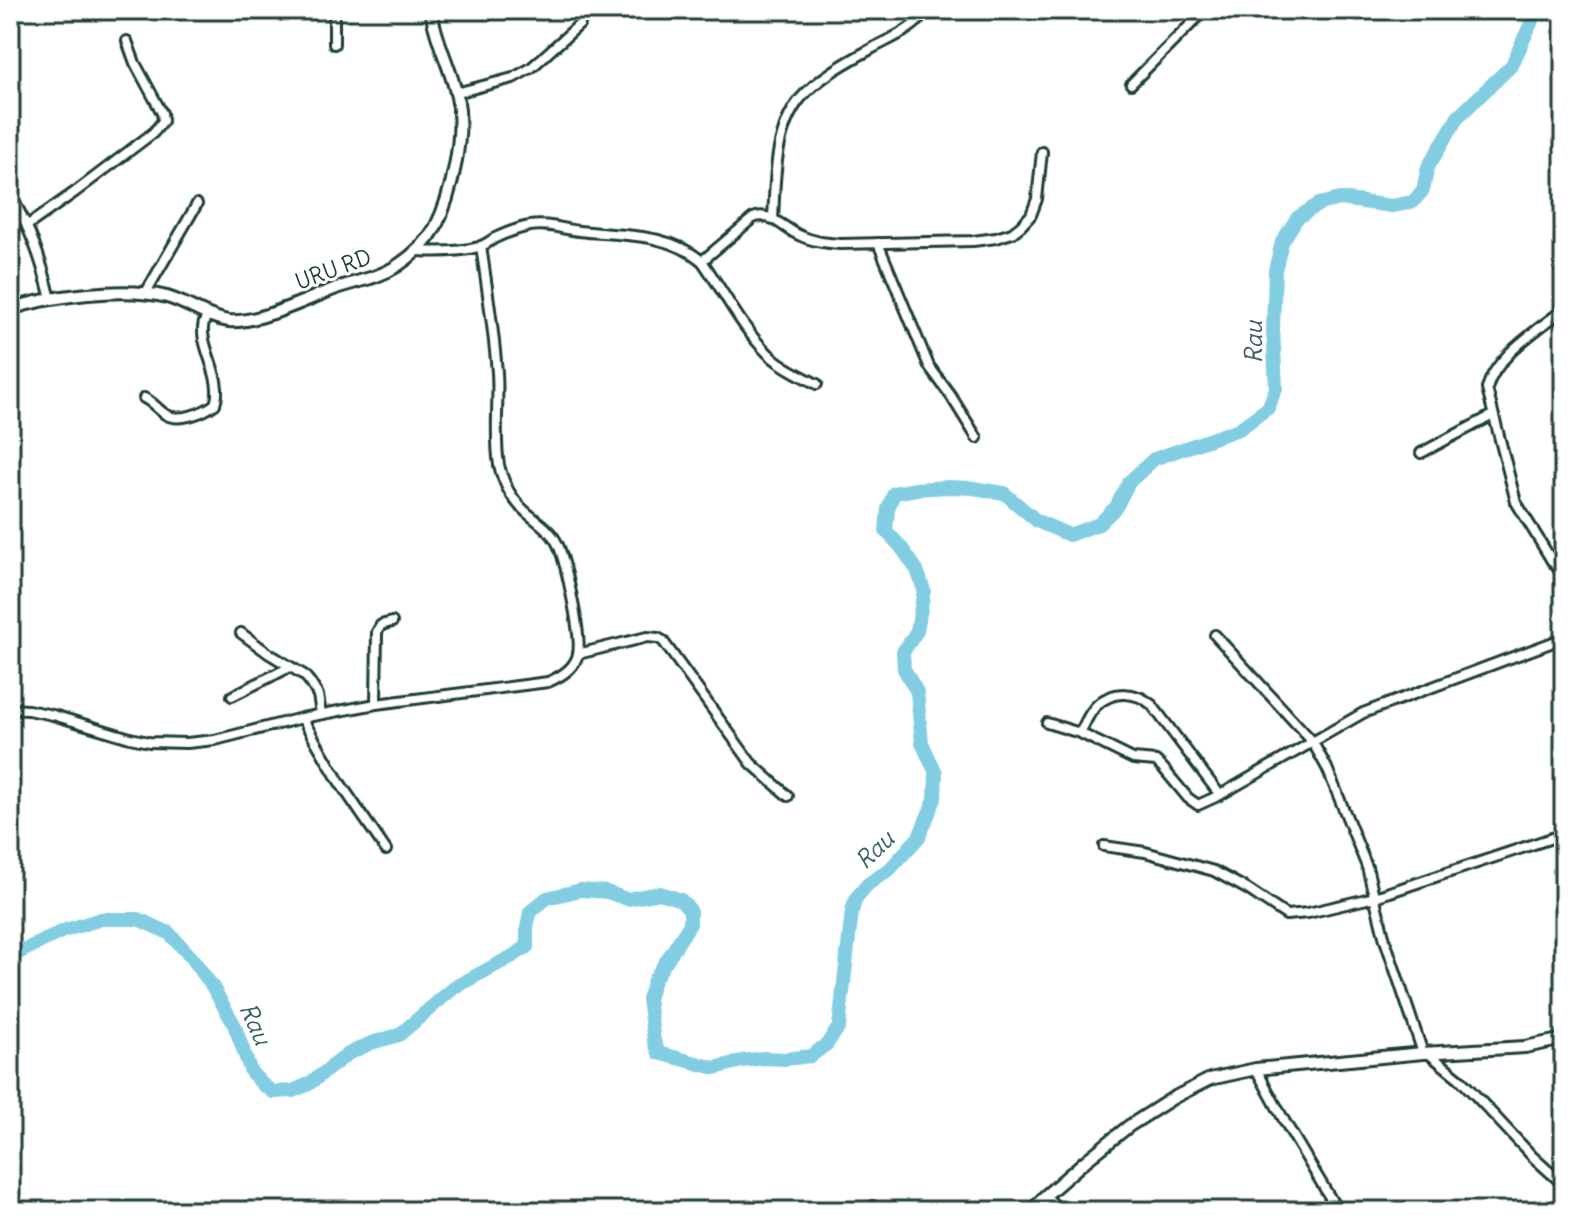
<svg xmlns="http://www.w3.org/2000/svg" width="1574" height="1221" viewBox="0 0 1574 1221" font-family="Delius,sans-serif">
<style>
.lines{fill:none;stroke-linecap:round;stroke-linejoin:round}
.river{stroke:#83cde3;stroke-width:14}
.minor-casing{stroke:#1f3d34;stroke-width:14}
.tertiary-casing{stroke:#1f3d34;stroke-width:16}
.minor{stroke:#fff;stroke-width:8}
.tertiary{stroke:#fff;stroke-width:10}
.labels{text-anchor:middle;stroke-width:6;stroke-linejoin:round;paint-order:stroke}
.street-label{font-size:22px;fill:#1f3d34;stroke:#fff}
.water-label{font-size:24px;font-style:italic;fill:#386160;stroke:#fff}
</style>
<rect width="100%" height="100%" fill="#fff"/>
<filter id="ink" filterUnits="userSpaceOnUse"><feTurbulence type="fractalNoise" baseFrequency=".0125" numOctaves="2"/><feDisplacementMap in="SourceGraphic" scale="16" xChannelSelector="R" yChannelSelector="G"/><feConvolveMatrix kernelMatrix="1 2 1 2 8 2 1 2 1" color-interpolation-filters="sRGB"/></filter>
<g filter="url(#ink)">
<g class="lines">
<path class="river" d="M10,957L63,931L101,919H138L169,933L192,958L212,986L234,1024L251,1072L263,1085L273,1092L293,1091L309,1084L348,1054L371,1043L399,1035L455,987L511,957L527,947V928L530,912L547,898L581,890L607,892L627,899L660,893L681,900L690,910V924L654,980L648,999L654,1041L659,1053L715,1068L742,1061L764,1058L785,1059L811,1056L827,1044L839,1027L852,911L856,898L868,884L890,869L919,837L935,799L936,773L922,743L917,692L904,669L903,652L917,631L924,590L917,570L901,547L886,531L888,509L894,493L916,489L948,487L973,488L1004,493L1037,521L1069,535L1099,524L1116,507L1129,482L1154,459L1239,429L1268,408L1276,388L1273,329L1275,270L1282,242L1297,218L1319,204L1340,199L1392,206L1413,202L1423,190L1428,167L1458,117L1512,65L1537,10"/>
<defs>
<g id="minor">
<path d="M334,10V44"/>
<path d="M1131,84L1205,10"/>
<path d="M456,93L513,78L531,68L580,24"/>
<path d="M10,194C31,230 41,259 51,299"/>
<path d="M773,220C775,181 774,131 800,99C818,78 847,62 871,49C891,38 914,30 927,10"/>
<path d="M28,225L75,192L153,133L163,121L162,113L135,63L127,41"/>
<path d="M878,243L929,366L951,396L977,438"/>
<path d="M418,251C437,252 460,252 479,247C485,245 490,241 495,238C506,233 518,228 530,226C547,223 562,229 579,231C622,236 667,232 702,261C725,293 743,332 773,358C786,369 802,376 817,384"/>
<path d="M702,261L753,218C770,210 785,230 801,236C814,242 828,243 841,244L973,241L996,238L1012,233L1021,226L1031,215L1037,199L1042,152"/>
<path d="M145,294L197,204"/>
<path d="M1564,309C1538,330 1495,356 1487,389L1516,502L1552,561L1564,576"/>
<path d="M144,398C153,402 157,409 165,414C178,423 203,413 215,404C226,375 190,336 208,315"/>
<path d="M1421,453L1493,415"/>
<path d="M241,633L268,653L304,675L310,682L318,695L321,714"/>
<path d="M1215,635L1312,741L1327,768L1367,867L1385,940L1423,1053"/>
<path d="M578,654L647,637L658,638L663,641L751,763L788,796"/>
<path d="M232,696L290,667"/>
<path d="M376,704L377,632L381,625L392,622"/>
<path d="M10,709L28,710L53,715L130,738L149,742L187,743L215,740L302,718L376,704L548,682C560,677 575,668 578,654C582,637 565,556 556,541C549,528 536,521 526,512C512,500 503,482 499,465C494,435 499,403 497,373C494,331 487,288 481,246"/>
<path d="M302,718L340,783L386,850"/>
<path d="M1047,723L1080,733L1133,759L1156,761L1163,768L1188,798L1198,805L1220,795L1363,713L1564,638"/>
<path d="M1080,733C1085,724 1089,712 1097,705C1113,690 1136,691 1152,705L1220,795"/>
<path d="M1104,846L1145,852L1214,871L1247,889L1286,915L1308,913L1375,897L1564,834"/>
<path d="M1428,1053L1460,1079L1533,1157L1564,1185"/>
<path d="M1256,1069L1285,1122L1338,1211"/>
<path d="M1045,1196L1061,1211"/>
<path d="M873,1206L876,1211"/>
</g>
<g id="tertiary">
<path d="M10,309C51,296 124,286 167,297C188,303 207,318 229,321C257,324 307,299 334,289C355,281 377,279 397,266C412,256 426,244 435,228C452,195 465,134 457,97C451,67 435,41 431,10"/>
<path d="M1032,1211L1045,1196L1084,1162L1129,1126L1173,1098L1210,1079L1256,1069L1423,1053L1525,1047L1564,1039"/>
</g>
</defs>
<use href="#minor" class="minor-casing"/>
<use href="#tertiary" class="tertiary-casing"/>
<use href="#minor" class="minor"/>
<use href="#tertiary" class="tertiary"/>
</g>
</g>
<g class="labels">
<g class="street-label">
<text transform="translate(333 269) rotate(-20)" y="8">URU RD</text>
</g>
<g class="water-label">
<text transform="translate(1254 342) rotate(-90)" y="8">Rau</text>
<text transform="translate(875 850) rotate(-44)" y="8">Rau</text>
<text transform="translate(255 1024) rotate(66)" y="8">Rau</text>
</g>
</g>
<rect width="1574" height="1221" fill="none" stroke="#fff" stroke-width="40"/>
<rect x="20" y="20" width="1534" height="1181" fill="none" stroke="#1f3d34" stroke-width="3" filter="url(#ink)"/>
</svg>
